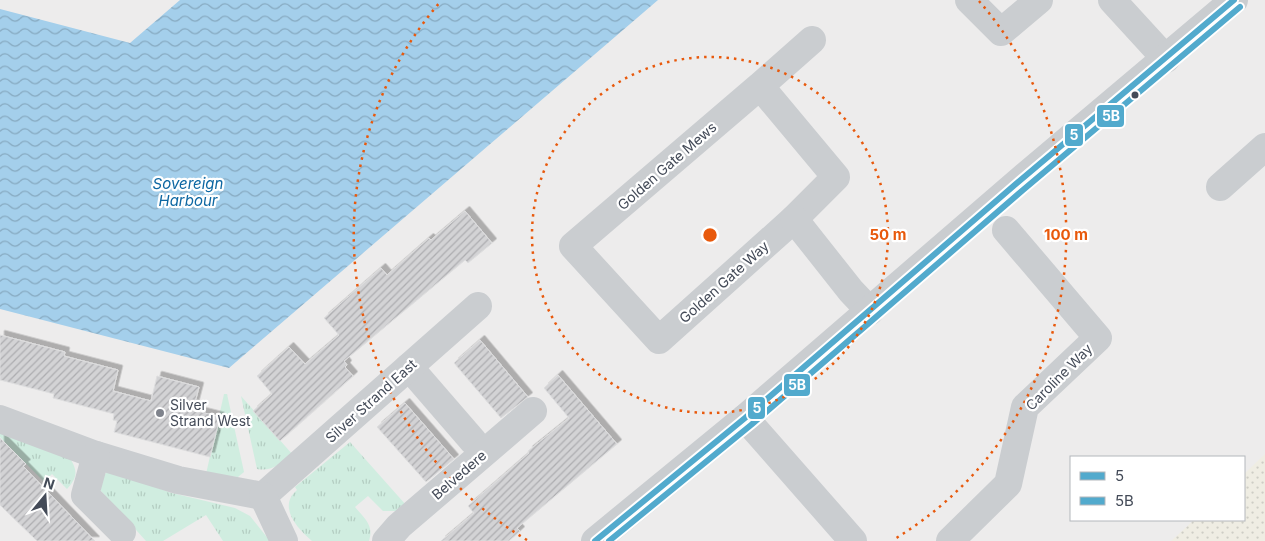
<svg xmlns="http://www.w3.org/2000/svg" width="1265" height="541" viewBox="0 0 1265 541" font-family="Inter,sans-serif">
<style>
.grass{fill:url(#grass-tufts)}
.sand{fill:url(#sand-dots)}
.water{fill:url(#water-waves)}
.building{fill:url(#building-hatch);stroke:#dededf;filter:url(#shadow)}
.lines{fill:none;stroke-linecap:round;stroke-linejoin:round}
.minor{stroke:#cacdd0;stroke-width:28}
.bus-1-casing{stroke:#fff;stroke-width:10}
.bus-2-casing{stroke:#fff;stroke-width:10}
.bus-1{stroke:#52aacd;stroke-width:6}
.bus-2{stroke:#52aacd;stroke-width:6}
.ring{fill:none;stroke:#e8590c;stroke-width:2.5;stroke-dasharray:2.5 5}
.bus-dot{fill:#444b58;stroke:#fff;stroke-width:2}
.poi-dot{fill:#7f838c;stroke:#fff;stroke-width:2}
.labels{text-anchor:middle;stroke-width:4.5;stroke-linejoin:round;paint-order:stroke}
.street-label{font-size:14px;fill:#444b58;stroke:#fff}
.poi-label{font-size:14px;fill:#444b58;stroke:#fff;text-anchor:start}
.water-label{font-size:15px;font-style:italic;fill:#0d67a2;stroke:#fff}
.centre{fill:#e8590c;stroke:#fff;stroke-width:2.5}
.ring-label{font-size:15px;text-anchor:middle;font-weight:bold;fill:#e8590c;stroke:#fff;stroke-width:4.5;stroke-linejoin:round;paint-order:stroke}
.line-badge{stroke:#fff;stroke-width:2}
.badge-label{font-size:14px;text-anchor:middle;font-weight:bold;fill:#fff}
</style>
<defs>
<pattern id="grass-tufts" width="24" height="20" patternUnits="userSpaceOnUse" patternTransform="scale(1.25)"><rect width="24" height="20" fill="#d0ede0"/><path d="M3 7l-1-3M5 7V3M7 7l1-3M15 17l-1-3M17 17v-4M19 17l1-3" fill="none" stroke="#b4cdc2"/></pattern>
<pattern id="sand-dots" width="8" height="8" patternUnits="userSpaceOnUse" patternTransform="scale(1.25)"><rect width="8" height="8" fill="#efede3"/><path d="M2 2h.1M6 6h.1" fill="none" stroke="#cecdc5" stroke-width="1.8" stroke-linecap="round"/></pattern>
<pattern id="water-waves" width="16" height="10" patternUnits="userSpaceOnUse" patternTransform="scale(1.25)"><rect width="16" height="10" fill="#a4cfeb"/><path d="M0 5q4-4 8 0t8 0" fill="none" stroke="#87aac1"/></pattern>
<pattern id="building-hatch" width="6" height="6" patternUnits="userSpaceOnUse" patternTransform="scale(1.25)"><rect width="6" height="6" fill="#d3d3d5"/><path d="M-1 1l2-2M0 6l6-6M5 7l2-2" fill="none" stroke="#adadb0"/></pattern>
<filter id="shadow"><feDropShadow dx="4.5" dy="-4.5" stdDeviation="0" flood-color="#0004"/></filter>
</defs>
<rect width="100%" height="100%" fill="#edecec"/>
<g class="grass">
<path d="M224,394H227L244,472L238,477L206,474Z"/>
<path d="M241,396L293,455C281,463 272,472 257,469Z"/>
<path d="M0,427L69,456C77,470 79,476 67,489L52,474L44,482L0,437Z"/>
<path d="M350,442L406,505L397,511H383L368,496L355,507C365,519 374,525 369,541H312C298,529 277,507 297,490L295,487Z"/>
<path d="M106,473H115L172,493L235,508L250,516L270,541H223L206,515L163,541H146L101,491L98,483Z"/>
</g>
<path class="sand" d="M1265,454V541H1171L1194,520H1244V474Z"/>
<path class="water" d="M180,0H658L229,368L0,309V9L130,43Z"/>
<g class="building">
<path d="M465,211L492,243L468,263L465,260L344,361L347,365L345,367L353,376L280,441L253,411L272,394L257,376L289,347L305,364L339,335L324,318L381,268L387,275L429,238L431,240Z"/>
<path d="M0,335L65,352L64,356L118,370L113,391L151,401L157,376L199,387L193,410L220,417L210,457L114,432L117,421L113,420L114,414L53,398L54,394L0,380Z"/>
<path d="M480,340L528,397L501,418L454,363Z"/>
<path d="M558,375L617,444L517,528L520,531L509,541H441L474,513L468,506L529,453L528,451L569,418L544,388Z"/>
<path d="M405,403L454,459L426,482L377,427Z"/>
<path d="M0,438L26,464L23,466L95,541H37L0,505Z"/>
</g>
<g class="lines">
<g class="minor">
<path d="M969,0L1001,32L1039,0"/>
<path d="M1112,0L1166,59"/>
<path d="M760,86L573,246L659,340L794,219L836,177L760,86L812,40"/>
<path d="M1220,187L1265,147"/>
<path d="M794,219L851,291L870,311"/>
<path d="M409,367L473,441"/>
<path d="M745,418L853,541"/>
<path d="M0,419L96,455L178,480L263,496"/>
<path d="M96,455L85,495L122,532"/>
<path d="M263,496L478,306"/>
<path d="M263,496L284,541"/>
<path d="M386,541L399,526L533,411"/>
<path d="M595,541L745,418L1017,183L1234,0"/>
<path d="M950,541L1008,484L1025,407L1098,338L1006,230"/>
</g>
<defs>
<path id="bus-1" d="M595,541L745,418L1017,183L1234,0"/>
<path id="bus-2" d="M609,541L751,425L1023,190L1240,7"/>
</defs>
<use href="#bus-1" class="bus-1-casing"/>
<use href="#bus-2" class="bus-2-casing"/>
<use href="#bus-1" class="bus-1"/>
<use href="#bus-2" class="bus-2"/>
</g>
<g class="ring">
<circle cx="710" cy="235" r="178"/>
<path d="M527 540A356 356 0 0 1 441 1M979 1A356 356 0 0 1 893 540"/>
</g>
<circle class="bus-dot" cx="1135" cy="95" r="4.5"/>
<circle class="poi-dot" cx="160" cy="413" r="5"/>
<g class="labels">
<g class="street-label">
<text transform="translate(667 166) rotate(-41)" y="5">Golden Gate Mews</text>
<text transform="translate(724 282) rotate(-42)" y="5">Golden Gate Way</text>
<text transform="translate(1059 377) rotate(-45)" y="5">Caroline Way</text>
<text transform="translate(371 401) rotate(-42)" y="5">Silver Strand East</text>
<text transform="translate(459 475) rotate(-41)" y="5">Belvedere</text>
</g>
<g class="poi-label">
<text x="170" y="410">Silver<tspan x="170" dy="16">Strand West</tspan></text>
</g>
<g class="water-label">
<text x="188" y="189">Sovereign<tspan x="188" dy="17">Harbour</tspan></text>
</g>
</g>
<circle cx="710" cy="235" r="8" class="centre"/>
<g class="ring-label">
<text x="888" y="240">50 m</text>
<text x="1066" y="240">100 m</text>
</g>
<g class="line-badge">
<rect x="1096" y="104" width="29" height="24" rx="5" fill="#52aacd"/>
<rect x="1064" y="123" width="20" height="24" rx="5" fill="#52aacd"/>
<rect x="783" y="373" width="28" height="24" rx="5" fill="#52aacd"/>
<rect x="747" y="396" width="19" height="24" rx="5" fill="#52aacd"/>
</g>
<g class="badge-label">
<text x="1111" y="121">5B</text>
<text x="1074" y="140">5</text>
<text x="797" y="390">5B</text>
<text x="757" y="413">5</text>
</g>
<rect x="1070" y="456" width="175" height="65" fill="#ffffff" stroke="#b4b7bc"/>
<rect x="1080" y="472" width="25" height="8" fill="#52aacd" stroke="#b4b7bc"/>
<text x="1115" y="481" font-size="15" fill="#444b58">5</text>
<rect x="1080" y="497" width="25" height="8" fill="#52aacd" stroke="#b4b7bc"/>
<text x="1115" y="506" font-size="15" fill="#444b58">5B</text>
<g transform="translate(45 496) rotate(18)" stroke="#ffffff" stroke-width="4" paint-order="stroke">
<path d="M0-4L9 19L0 12L-9 19Z" fill="#444b58"/>
<text y="-8" font-size="14" font-weight="bold" text-anchor="middle" fill="#444b58">N</text>
</g>
</svg>
